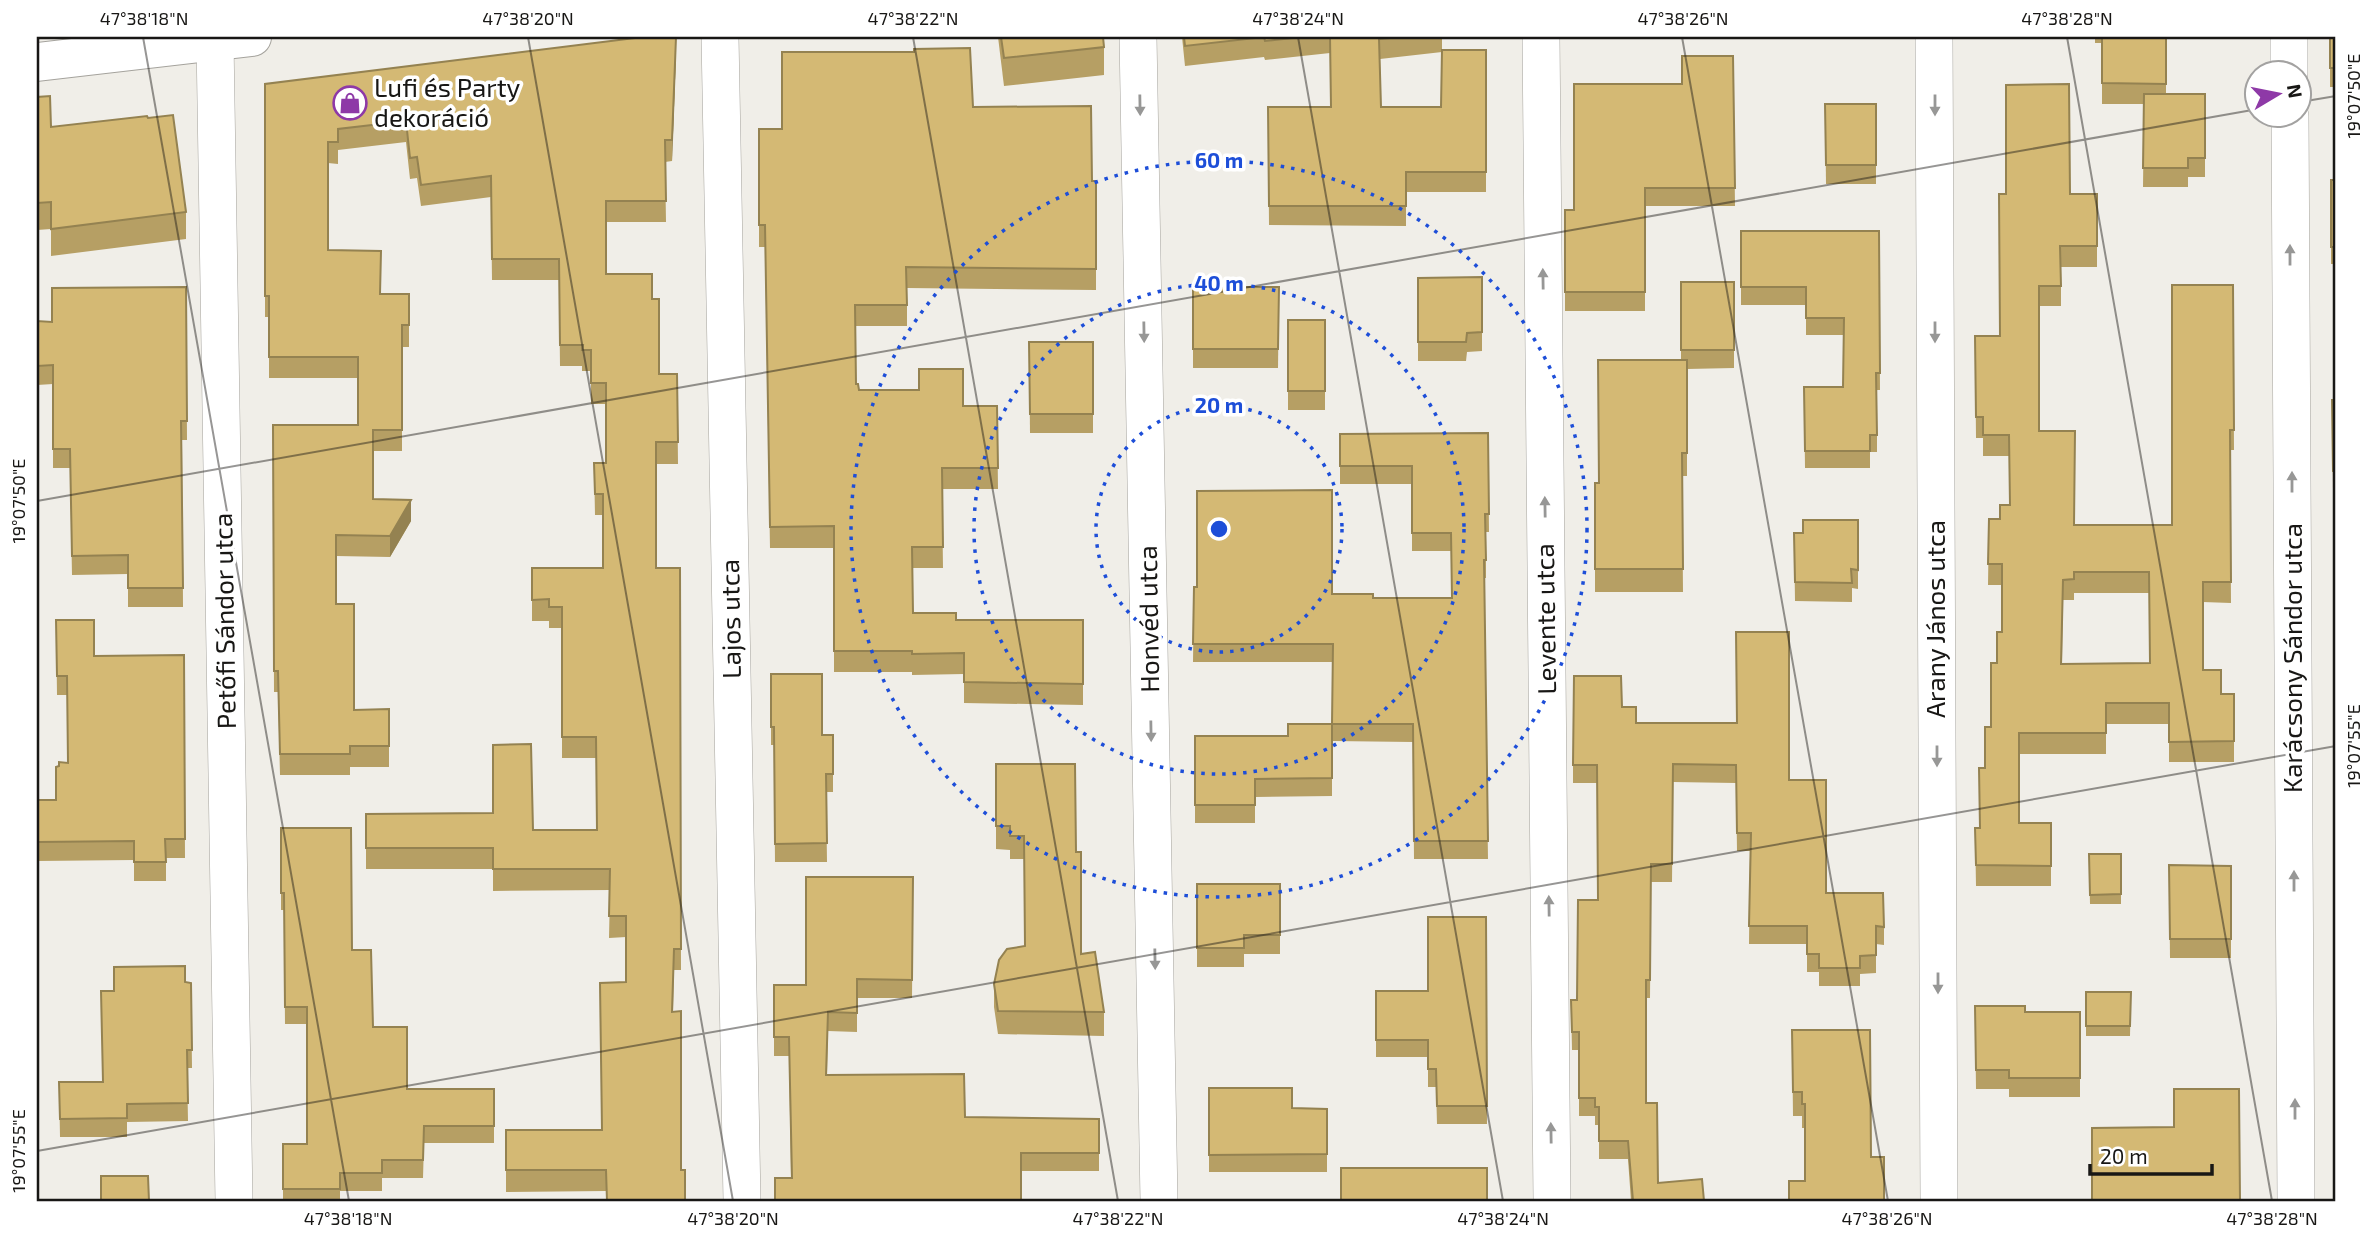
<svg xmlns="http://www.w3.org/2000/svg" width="2373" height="1238" viewBox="0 0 2373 1238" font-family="'Exo 2',sans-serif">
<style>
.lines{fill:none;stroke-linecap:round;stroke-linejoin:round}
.minor-casing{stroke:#a5a39d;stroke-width:38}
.primary-casing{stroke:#a5a39d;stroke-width:40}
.minor{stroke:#fff;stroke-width:37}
.primary{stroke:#fff;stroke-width:38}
.wall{fill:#b69f64;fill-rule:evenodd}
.shaded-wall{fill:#948251}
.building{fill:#d4b974;stroke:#948251;stroke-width:2;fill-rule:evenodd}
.oneway{fill:#979796}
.ticks{fill:none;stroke:#181715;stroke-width:2;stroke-opacity:0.45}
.ring{fill:none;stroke:#1d4ed8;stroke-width:3.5;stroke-dasharray:3.5 7}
.labels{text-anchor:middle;stroke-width:7;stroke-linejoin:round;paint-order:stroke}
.poi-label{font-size:26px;fill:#181715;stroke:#fff;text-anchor:start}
.street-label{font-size:26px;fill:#181715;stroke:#fff}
.centre{fill:#1d4ed8;stroke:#fff;stroke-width:3.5}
.ring-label{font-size:21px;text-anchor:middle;font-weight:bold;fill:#1d4ed8;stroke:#fff;stroke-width:7;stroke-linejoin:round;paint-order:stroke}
.neatline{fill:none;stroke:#181715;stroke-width:2.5}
.ticks-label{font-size:18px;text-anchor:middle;fill:#181715}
</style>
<rect width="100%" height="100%" fill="#f0eee8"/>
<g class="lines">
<defs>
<g id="minor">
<path d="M720,37L742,1201"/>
<path d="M1138,37L1159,1201"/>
<path d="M1541,37L1552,1201"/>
<path d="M1934,37L1939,1201"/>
<path d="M2289,37V74"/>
<path d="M215,41L234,1201"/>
<path d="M2290,116L2296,1201"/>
</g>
<path id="primary" d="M37,62L252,37"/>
</defs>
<use href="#minor" class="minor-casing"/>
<use href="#primary" class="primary-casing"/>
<use href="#minor" class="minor"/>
<use href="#primary" class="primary"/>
</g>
<g class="wall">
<path d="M998,37H1103L1104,47V75L1004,86Z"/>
<path d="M1182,37H1442V50H1486V192H1406V226L1269,225L1268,107H1331L1330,53L1265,60L1264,57L1185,66ZM1442,52L1441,107H1381L1380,59Z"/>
<path d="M2095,37H2166V94H2205V177H2188V187H2143L2144,104H2102V43H2095Z"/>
<rect x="2330" y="37" width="6" height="50"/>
<path d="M676,54L672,161L665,162L666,222H606V274L652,299L659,374H677L678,464H656V568H680L681,970H674L673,1012L681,1170L685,1201H607L606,1191L506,1192V1130H602L626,982V937L609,938L610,890L493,891V869H366V814L533,830H597L596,758H562V628H549V621H532V568H603V515H595L594,463H606V404H591V371H582V366H560L559,280H492L491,197L421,206L417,178L410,179L406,142L338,150V164L328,163V250L381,294H409V347H402V451H373V499L411,521L390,557L336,556V604L354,710L389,709V767H350V775H280L278,692H274L273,425H358V378H269V317H265V84Z"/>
<path d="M1733,56L1735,206H1645V311H1565V210H1574L1682,84Z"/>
<path d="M37,97L51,127L186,212V239L51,256V229L37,230Z"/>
<path d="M1825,104H1876V184H1826Z"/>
<path d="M973,107L1092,181H1096V290L907,288V326H856V384L859,390L963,406H997L998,489H942L943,568H912L913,613L956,620H1083V705L964,703V674L912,675V672H834V548H770L765,247H759V129H782Z"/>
<rect x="2331" y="180" width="5" height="84"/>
<path d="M2070,194H2097V267H2061V306H2039V431L2074,525H2172L2233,285L2234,450H2230L2231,603L2203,602V670L2221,694H2234V762H2169V724H2106V754H2019V823H2051V886H1976L1975,828H1979L1985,768L1991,727L1997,663L2002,632V585H1988L1989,519H2000L2010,505L2009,456H1983V438H1976L1975,336H2000ZM2074,593H2149L2150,663L2062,664L2063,600H2074Z"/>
<path d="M1741,231H1879L1880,390H1877V452H1870V468H1805L1804,387H1843L1844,335H1806V305H1741Z"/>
<path d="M1482,277V351L1467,352L1466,361H1418V278Z"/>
<path d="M1681,282H1734V368L1687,369V476H1682L1683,592H1595V483H1599L1681,360Z"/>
<path d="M186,287L187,440H182L183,607H128V574L72,575L70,468H53V384L37,385V321L52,322Z"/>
<path d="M1193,287H1279L1278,368H1193Z"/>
<rect x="1288" y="320" width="37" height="90"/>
<path d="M1029,342H1093V433H1030Z"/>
<path d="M2332,400H2336V490H2333Z"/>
<path d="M1488,433L1489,532H1486V578H1484L1488,859H1414L1413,742L1332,741V796L1255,797V823H1195V736H1288L1332,724V662H1193L1194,587L1332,594L1373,598H1451V551H1412V484H1340V434Z"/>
<path d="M1858,520V589L1852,588V602L1795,601L1794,533H1803Z"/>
<path d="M56,620L94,656L184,655L185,858H166V881H134V860L37,861V800H56L59,766L68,763L67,695H57Z"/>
<path d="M771,674L822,735H833V792H826L827,862H775L774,745H771Z"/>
<path d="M1636,723L1789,780L1826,893L1884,927V945L1876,944V973L1860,974V986H1819V972H1807V944H1749L1750,851H1737L1736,783L1673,782L1672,882H1651L1650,998H1646V1103L1658,1183L1704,1201H1631L1628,1159H1599V1125H1595V1116H1579V1050H1572L1571,1000H1577L1598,900L1597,783H1573V765Z"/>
<path d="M996,764L1076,852L1081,954L1104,1012V1036L998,1034L994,1007V984L1025,946L1024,859H1010V850L996,849Z"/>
<path d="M281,828L352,950L373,1027L407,1089H494V1143H424L423,1178H382V1191H340V1201H283V1144H307V1024H285L284,910H281Z"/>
<path d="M2089,854H2121V904H2090Z"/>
<path d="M2169,865L2231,866V958H2170Z"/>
<path d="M913,877L912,998H857V1032L828,1031L827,1075L965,1117L1099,1119V1171H1021L791,1178L789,1056H774V985H806Z"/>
<path d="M1197,884H1280V954H1244V967H1197Z"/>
<path d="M1486,917L1487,1124H1437L1436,1087H1428V1057H1376V991H1428Z"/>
<path d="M185,982L191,983L192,1068H187L188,1121L127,1122V1137H60L59,1082H103L114,991Z"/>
<path d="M2086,992H2131L2130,1036H2086Z"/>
<path d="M1975,1006L2025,1012H2080V1097H2009V1089H1976Z"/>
<path d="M1792,1030L1871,1157L1884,1201L1805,1181V1128H1802V1116H1793Z"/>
<rect x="2335" y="1065" width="1" height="115"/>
<path d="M1209,1088L1292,1108L1327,1109V1172H1209Z"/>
</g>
<g class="shaded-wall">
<path d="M676,37V54L672,161V140Z"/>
<path d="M411,500V521L390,557V536Z"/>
</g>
<g class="building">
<path d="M643,37H676L672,140H665L666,201H606V274H652V299H659V374H677L678,442H656V568H680L681,949H674L672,1012L681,1011V1170H685V1201H607L606,1170H506V1130H602L600,983L626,982V916H609L610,869H493V848H366V814L493,813V745L531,744L533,830H597L596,737H562V607H549V599L532,600V568H603V494H595L594,463H606V383H591V350H582L583,345H560L559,259H492L491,176L421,185L417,157L410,158L406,121L338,129V142H328V250L381,251L380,294H409V325H402V430H373V499L411,500L390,536L336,535V604H354V710L389,709V746H350V754H280L278,671H274L273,425H358V357H269V296H265V84Z"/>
<path d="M1001,37H1103L1104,47L1004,58Z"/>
<path d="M1184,37H1302L1265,41L1264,37L1185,46Z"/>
<path d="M1330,37H1402L1379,39L1381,107H1441L1442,50H1486V172H1406V206H1269L1268,107H1331Z"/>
<path d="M2102,37H2166V84L2102,83Z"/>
<rect x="2330" y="37" width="6" height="31"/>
<path d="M970,48L973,107L1091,106L1092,181H1096V269L906,267L907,305H855L856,384H858L859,390H919V369H963V406H997L998,468H942L943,547H912L913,613H956V620H1083V684L964,682V653L912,654V651H834V526L770,527L765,225H759V129H782V52H914V49Z"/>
<path d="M1682,56H1733L1735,188H1645V292H1565V210H1574V84H1682Z"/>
<path d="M2069,84L2070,194H2097V246H2060L2061,286H2039V431H2075L2074,525H2172V285H2233L2234,430H2230L2231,582H2203V670H2221V694H2234V741L2169,742V703H2106V733H2019V823H2051V866L1976,865L1975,828H1980L1979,768H1985V727H1991V663H1997V632H2002V564H1988L1989,519H2000V505H2010L2009,435H1983V417H1976L1975,336H2000L1999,194H2006V85ZM2074,572H2149L2150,663L2061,664L2063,580L2074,579Z"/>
<path d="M2144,94H2205V158H2188V168H2143Z"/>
<path d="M50,96L51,127L147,116L148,118L173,115L186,212L51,229V202L37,203V97Z"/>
<path d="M1825,104H1876V165H1826Z"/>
<rect x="2331" y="180" width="5" height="67"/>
<path d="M1741,231H1879L1880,373H1876L1877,435H1870V451H1805L1804,387H1843L1844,318H1806V287H1741Z"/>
<path d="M1482,277V332L1467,333L1466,342H1418V278Z"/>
<rect x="1681" y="282" width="53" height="68"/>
<path d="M186,287L187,421H181L183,588H128V555L72,556L70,449H53V365L37,366V321L52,322V288Z"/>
<path d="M1193,287H1279L1278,349H1193Z"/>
<rect x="1288" y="320" width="37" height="71"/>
<path d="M1029,342H1093V414H1030Z"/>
<path d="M1598,360H1687V453H1682L1683,569H1595V483H1599Z"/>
<path d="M2332,400H2336V472L2333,471Z"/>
<path d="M1488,433L1489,514H1485L1486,560H1484L1488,841H1414L1413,724H1332V778L1255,779V805H1195V736H1288V724H1332L1333,644H1193L1194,587H1197V491L1332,490V594H1373V598H1452L1451,533H1412V466H1340V434Z"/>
<path d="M1803,520H1858V570L1851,569L1852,583L1795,582L1794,533H1803Z"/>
<path d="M56,620H94V656L184,655L185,839H165L166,862H134V841L37,842V800H56V767L59,766V762L68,763L67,676H57Z"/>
<path d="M1736,632H1789V780H1826V893H1883L1884,927L1876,926V955L1860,956V968H1819V954H1807V926H1749L1751,833H1737L1736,765L1673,764L1672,864H1651L1650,980H1646V1103H1657L1658,1183L1702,1179L1704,1201H1633L1628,1141H1599V1107H1595V1098H1579V1032H1572L1571,1000H1577L1578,900H1598L1597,765H1573L1574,676H1621L1622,707H1636V723H1737Z"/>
<path d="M771,674H822V735H833V774H826L827,843L775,844L774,727H771Z"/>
<path d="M996,764H1075L1076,852H1081V954L1095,952L1104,1012L998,1011L994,984L999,960L1007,949L1025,946L1024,836H1010V826H996Z"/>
<path d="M281,828H351L352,950H371L373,1027H407V1089H494V1126H424L423,1160H382V1173H340V1189H283V1144H307V1007H285L284,893H281Z"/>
<path d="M2089,854H2121V894L2090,895Z"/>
<path d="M2169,865L2231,866V939H2170Z"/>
<path d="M806,877H913L912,980L857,979V1013L828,1012L826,1075L964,1074L965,1117L1099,1119V1153H1021V1201H775V1178H792L789,1037H774V985H806Z"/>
<path d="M1197,884H1280V935H1244V948H1197Z"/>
<path d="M1428,917H1486L1487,1106H1437L1436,1069H1428V1040H1376V991H1428Z"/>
<path d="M185,966V982L191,983L192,1050H187L188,1103L127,1104V1118L60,1119L59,1082H103L101,991H114V967Z"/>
<path d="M2086,992H2131L2130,1026H2086Z"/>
<path d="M1975,1006H2025V1012H2080V1078H2009V1070H1976Z"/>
<path d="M1792,1030H1870L1871,1157H1884V1201H1789V1181H1805V1104H1802V1092H1793Z"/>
<rect x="2335" y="1065" width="1" height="96"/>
<path d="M1209,1088H1292V1108L1327,1109V1154L1209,1155Z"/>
<path d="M2174,1089H2239L2240,1201H2092V1128L2174,1127Z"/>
<rect x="1341" y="1168" width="146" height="33"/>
<path d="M101,1176H148L149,1201H101Z"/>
</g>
<defs><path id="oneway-solid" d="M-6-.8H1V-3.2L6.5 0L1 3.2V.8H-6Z" transform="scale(1.75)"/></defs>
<g class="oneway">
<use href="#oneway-solid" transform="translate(1140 105) rotate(89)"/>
<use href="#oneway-solid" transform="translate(1935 105) rotate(90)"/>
<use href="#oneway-solid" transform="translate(2290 255) rotate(-90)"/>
<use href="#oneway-solid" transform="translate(1543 279) rotate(-91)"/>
<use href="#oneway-solid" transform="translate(1144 332) rotate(89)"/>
<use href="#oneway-solid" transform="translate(1935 332) rotate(90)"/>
<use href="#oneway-solid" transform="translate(2292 482) rotate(-90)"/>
<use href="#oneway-solid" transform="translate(1545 507) rotate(-91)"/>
<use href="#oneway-solid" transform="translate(1151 731) rotate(89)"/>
<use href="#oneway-solid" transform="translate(1937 756) rotate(90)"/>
<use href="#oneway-solid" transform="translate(2294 881) rotate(-90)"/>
<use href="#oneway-solid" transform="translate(1549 906) rotate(-91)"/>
<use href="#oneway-solid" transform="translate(1155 959) rotate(89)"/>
<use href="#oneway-solid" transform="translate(1938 983) rotate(90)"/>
<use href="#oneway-solid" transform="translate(2295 1109) rotate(-90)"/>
<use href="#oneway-solid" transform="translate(1551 1133) rotate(-91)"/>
</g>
<path class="ticks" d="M143,37L349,1201M528,37L733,1201M913,37L1118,1201M1298,37L1503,1201M1682,37L1888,1201M2067,37L2272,1201M2300,102L2336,96M37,501L2258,109M37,1151L2336,746"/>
<g class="ring">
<circle cx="1219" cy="529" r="123"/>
<circle cx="1219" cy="529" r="245"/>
<circle cx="1219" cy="529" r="368"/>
</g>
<defs>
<symbol id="shop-ring" viewBox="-11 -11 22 22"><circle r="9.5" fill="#fff" stroke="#8e39a7" stroke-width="1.5"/><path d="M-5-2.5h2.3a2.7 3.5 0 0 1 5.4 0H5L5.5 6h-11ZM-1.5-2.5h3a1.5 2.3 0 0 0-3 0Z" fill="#8e39a7"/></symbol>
</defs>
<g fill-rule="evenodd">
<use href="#shop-ring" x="331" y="84" width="38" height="38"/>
</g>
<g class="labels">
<g class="poi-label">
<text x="374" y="97">Lufi és Party<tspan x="374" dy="30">dekoráció</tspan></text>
</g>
<g class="street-label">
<text transform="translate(731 619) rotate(-91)" y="9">Lajos utca</text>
<text transform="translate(1149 619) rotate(-91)" y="9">Honvéd utca</text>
<text transform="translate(1546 619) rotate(-91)" y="9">Levente utca</text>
<text transform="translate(1936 619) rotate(-90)" y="9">Arany János utca</text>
<text transform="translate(225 621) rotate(-91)" y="9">Petőfi Sándor utca</text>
<text transform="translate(2293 658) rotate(-90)" y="9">Karácsony Sándor utca</text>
</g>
</g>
<circle cx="1219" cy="529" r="10" class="centre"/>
<g class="ring-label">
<text x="1219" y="168">60 m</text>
<text x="1219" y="291">40 m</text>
<text x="1219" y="413">20 m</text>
</g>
<rect width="2373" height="1238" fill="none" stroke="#ffffff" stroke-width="77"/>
<g transform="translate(2278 94) rotate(80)"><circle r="33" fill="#ffffff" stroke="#a3a2a1" stroke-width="2"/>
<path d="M0-5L12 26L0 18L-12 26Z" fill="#8e39a7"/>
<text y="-10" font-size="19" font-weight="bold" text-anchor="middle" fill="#181715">N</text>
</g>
<path d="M2090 1164v10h122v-10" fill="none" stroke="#181715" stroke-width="3.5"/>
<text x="2100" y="1164" font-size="21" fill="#181715" stroke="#ffffff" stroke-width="5" paint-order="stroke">20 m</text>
<rect x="38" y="38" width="2296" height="1162" class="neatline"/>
<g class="ticks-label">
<text x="144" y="25">47°38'18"N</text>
<text x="528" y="25">47°38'20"N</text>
<text x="913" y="25">47°38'22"N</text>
<text x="1298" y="25">47°38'24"N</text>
<text x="1683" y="25">47°38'26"N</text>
<text x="2067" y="25">47°38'28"N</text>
<text transform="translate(2354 96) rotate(-90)" y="6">19°07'50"E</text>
<text transform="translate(19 501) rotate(-90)" y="6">19°07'50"E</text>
<text transform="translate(2354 746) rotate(-90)" y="6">19°07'55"E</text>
<text transform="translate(19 1151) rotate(-90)" y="6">19°07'55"E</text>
<text x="348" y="1225">47°38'18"N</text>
<text x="733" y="1225">47°38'20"N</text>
<text x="1118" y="1225">47°38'22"N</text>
<text x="1503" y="1225">47°38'24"N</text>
<text x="1887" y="1225">47°38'26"N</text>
<text x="2272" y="1225">47°38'28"N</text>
</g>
</svg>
